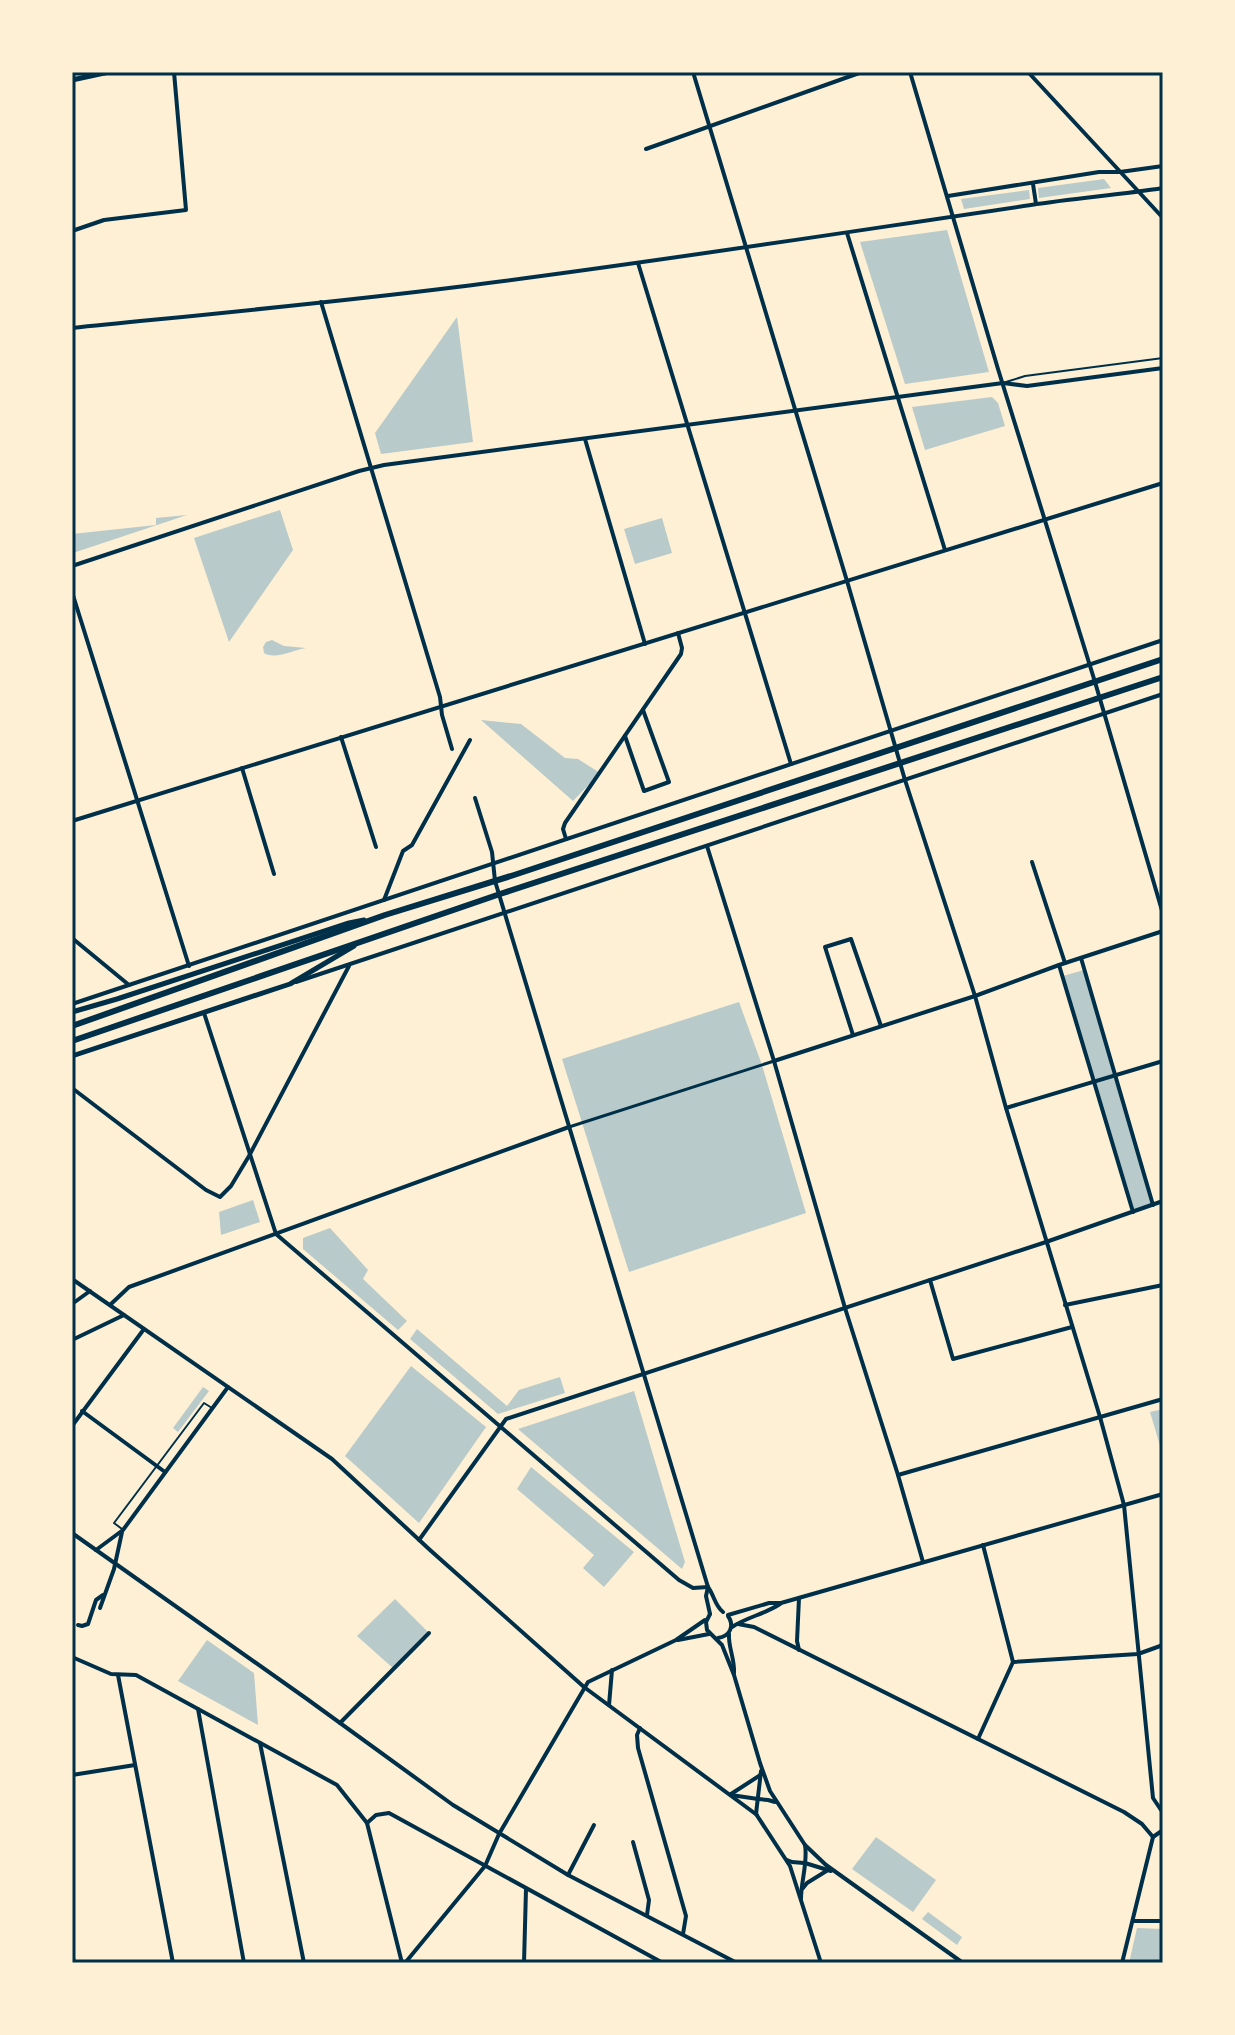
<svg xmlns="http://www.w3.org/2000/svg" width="1235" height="2035" viewBox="0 0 1235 2035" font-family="'Source Sans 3',sans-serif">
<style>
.green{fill:#b9caca}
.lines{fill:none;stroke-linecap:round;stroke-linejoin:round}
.service{stroke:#003049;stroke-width:2}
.pedestrian{stroke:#003049;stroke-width:3}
.minor{stroke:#003049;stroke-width:4}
.tertiary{stroke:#003049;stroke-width:4}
.secondary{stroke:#003049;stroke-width:5}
.primary{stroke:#003049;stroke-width:6}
.neatline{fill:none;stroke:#003049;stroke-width:3}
</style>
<rect width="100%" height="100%" fill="#fdf0d5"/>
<g class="green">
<path d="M1104,179L1111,188L1039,198L1038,188Z"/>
<path d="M1029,190L1030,199L964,209L961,199Z"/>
<path d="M947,230L989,372L905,384L860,242Z"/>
<path d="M457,317L473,442L381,454L375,433Z"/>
<path d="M992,397L998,403L1005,426L925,450L912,407Z"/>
<path d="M280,510L293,550L229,642L194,538Z"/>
<path d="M187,515L73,553L72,551V534L156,525V518Z"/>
<path d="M662,518L672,553L635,564L624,529Z"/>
<path d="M272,640L284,646L306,648C293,650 276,660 264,653L263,647L266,642Z"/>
<path d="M481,720L521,724L565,758L578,759L600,773L573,801Z"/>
<path d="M1084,970L1153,1205L1133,1212L1063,976Z"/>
<path d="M739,1002L762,1065L806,1213L629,1272L562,1059Z"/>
<path d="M253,1200L260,1222L221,1235L219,1212Z"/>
<path d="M330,1228L368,1270L363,1279L407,1321L398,1330L303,1249V1238Z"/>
<path d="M417,1329L507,1406L519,1390L560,1377L565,1393L498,1414L410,1339Z"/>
<path d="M411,1366L486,1427L419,1523L345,1456Z"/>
<path d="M203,1387L209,1391L178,1432L173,1428Z"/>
<path d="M634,1391L685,1562L682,1569L518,1429Z"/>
<path d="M1163,1409V1449H1161L1150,1412Z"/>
<path d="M531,1467L634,1552L604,1587L583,1568L594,1555L517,1489Z"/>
<path d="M395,1599L429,1633L394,1669L357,1636Z"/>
<path d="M207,1640L254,1673L258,1725L178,1681Z"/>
<path d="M876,1837L936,1880L913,1912L852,1869Z"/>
<path d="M928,1912L962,1937L957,1945L922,1919Z"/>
<path d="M1137,1928L1163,1929V1963H1129Z"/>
</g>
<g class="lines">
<g class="service">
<path d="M1006,382L1025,376L1163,358"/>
<path d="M122,1529L114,1523L204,1403L212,1408"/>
</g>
<path class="pedestrian" d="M569,1127L774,1061"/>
<g class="minor">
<path d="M693,72L847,581L905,780L975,996L1006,1108L1100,1417L1124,1505L1153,1798L1163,1813"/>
<path d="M910,72L998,369L1095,682"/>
<path d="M1028,72L1163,218"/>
<path d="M646,149L862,72"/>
<path d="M1033,184L1036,204"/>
<path d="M948,196L1099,172H1120L1163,166"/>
<path d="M72,231L104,220L186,210L174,72"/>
<path d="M847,233L945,550"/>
<path d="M638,263L791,764"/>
<path d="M321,302L440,697L442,715L452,749"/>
<path d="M72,328C200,315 329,303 457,287C649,263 840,233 1031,205C1075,198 1119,195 1163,188"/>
<path d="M585,439L645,644"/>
<path d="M72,566L359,471L384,465L1003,383L1027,386L1163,368"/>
<path d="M72,592L189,966"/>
<path d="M625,736L644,791L669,782L643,710"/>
<path d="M341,737L376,847"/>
<path d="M242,768L274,874"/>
<path d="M475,798L492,852L495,881"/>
<path d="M72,821L1163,483"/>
<path d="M566,839L563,829L565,823L681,654L682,648L678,633"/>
<path d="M707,846L774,1061L845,1308L898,1475L923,1562"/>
<path d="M1032,862L1065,963"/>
<path d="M384,900L403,851L412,845L470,740"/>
<path d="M72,938L129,985"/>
<path d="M1081,958L1153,1205"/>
<path d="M1059,965L1133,1212"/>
<path d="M296,982L1163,694"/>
<path d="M72,1004L1163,640"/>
<path d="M204,1013L276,1234L679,1580L693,1588L708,1587"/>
<path d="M853,1035L825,947L851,939L881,1026"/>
<path d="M774,1061L975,996L1059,965L1163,931"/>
<path d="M72,1088L206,1190L220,1197L231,1186L249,1156L349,966"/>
<path d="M1006,1108L1163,1061"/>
<path d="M72,1279L332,1459L430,1550L584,1687L757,1815"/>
<path d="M930,1280L953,1359L1072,1327"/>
<path d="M72,1304L90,1291"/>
<path d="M111,1304L129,1287L569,1127"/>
<path d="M1065,1305L1163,1285"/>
<path d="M72,1340L124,1315"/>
<path d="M82,1411L165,1472"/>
<path d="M72,1426L144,1329"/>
<path d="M898,1475L1163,1399"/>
<path d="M419,1540L506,1419L1046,1242L1163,1201"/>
<path d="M96,1550L123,1530L228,1387"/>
<path d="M100,1608L114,1569L122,1532"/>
<path d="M738,1624L754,1627L1124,1812L1142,1824L1153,1837"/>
<path d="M78,1625L82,1626L88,1624L96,1600L103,1595"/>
<path d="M799,1650L797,1641L799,1598"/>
<path d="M72,1657L111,1674L136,1675L337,1785L367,1823L402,1963"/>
<path d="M1013,1662L1138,1654L1163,1645"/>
<path d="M118,1675L173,1963"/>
<path d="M198,1709L244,1963"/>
<path d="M340,1723L429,1633"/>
<path d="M640,1728L637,1735L638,1748L686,1916L683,1934"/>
<path d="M978,1739L1013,1662L983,1545"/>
<path d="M260,1743L304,1963"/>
<path d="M72,1775L135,1765"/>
<path d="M731,1795L758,1799"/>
<path d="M367,1823L376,1815L389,1813L663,1963"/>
<path d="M633,1842L649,1900L647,1915"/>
<path d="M805,1845L826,1865L963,1963"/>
<path d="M805,1863L831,1871"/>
<path d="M568,1875L594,1825"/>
<path d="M1134,1921H1163"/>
<path d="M72,1952L74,1963"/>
<path d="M405,1963L485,1866L499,1834"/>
<path d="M524,1963L526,1889"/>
<path d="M1122,1963L1153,1837L1163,1830"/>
</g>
<g class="tertiary">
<path d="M1095,682L1163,914"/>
<path d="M495,881L708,1587C714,1595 715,1606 723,1612"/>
<path d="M72,1533L307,1699L453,1805L568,1875L737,1963"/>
<path d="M708,1587L706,1596L710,1614"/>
<path d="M710,1614L706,1622L707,1630L722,1645L734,1675L760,1763L770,1791L805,1845C808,1862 801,1881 801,1899"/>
<path d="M728,1615L769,1603H781L1163,1494"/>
<path d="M732,1627C747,1617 765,1614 780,1604"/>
<path d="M729,1634C728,1647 735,1659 734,1673"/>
<path d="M718,1638C730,1636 735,1626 728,1616"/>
<path d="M678,1640L709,1634"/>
<path d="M609,1705L612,1670"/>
<path d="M761,1771L756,1814L790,1866L821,1963"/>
<path d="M731,1794L762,1774"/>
<path d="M758,1799L768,1800L775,1802"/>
<path d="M499,1834L588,1682L676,1640L705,1620"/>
<path d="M787,1860L792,1862L804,1863"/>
<path d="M803,1888L807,1883L828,1870"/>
</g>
<g class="secondary">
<path d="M72,80L109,72"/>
<path d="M72,1012L117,999L349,923L364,920"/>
<path d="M72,1056L290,984L354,946"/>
</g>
<g class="primary">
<path d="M72,1026L385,915L514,875L1163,659"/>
<path d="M72,1041L500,894L1163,677"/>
</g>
</g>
<rect width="1235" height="2035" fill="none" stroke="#fdf0d5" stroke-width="148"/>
<rect x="74" y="74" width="1087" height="1887" class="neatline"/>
</svg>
